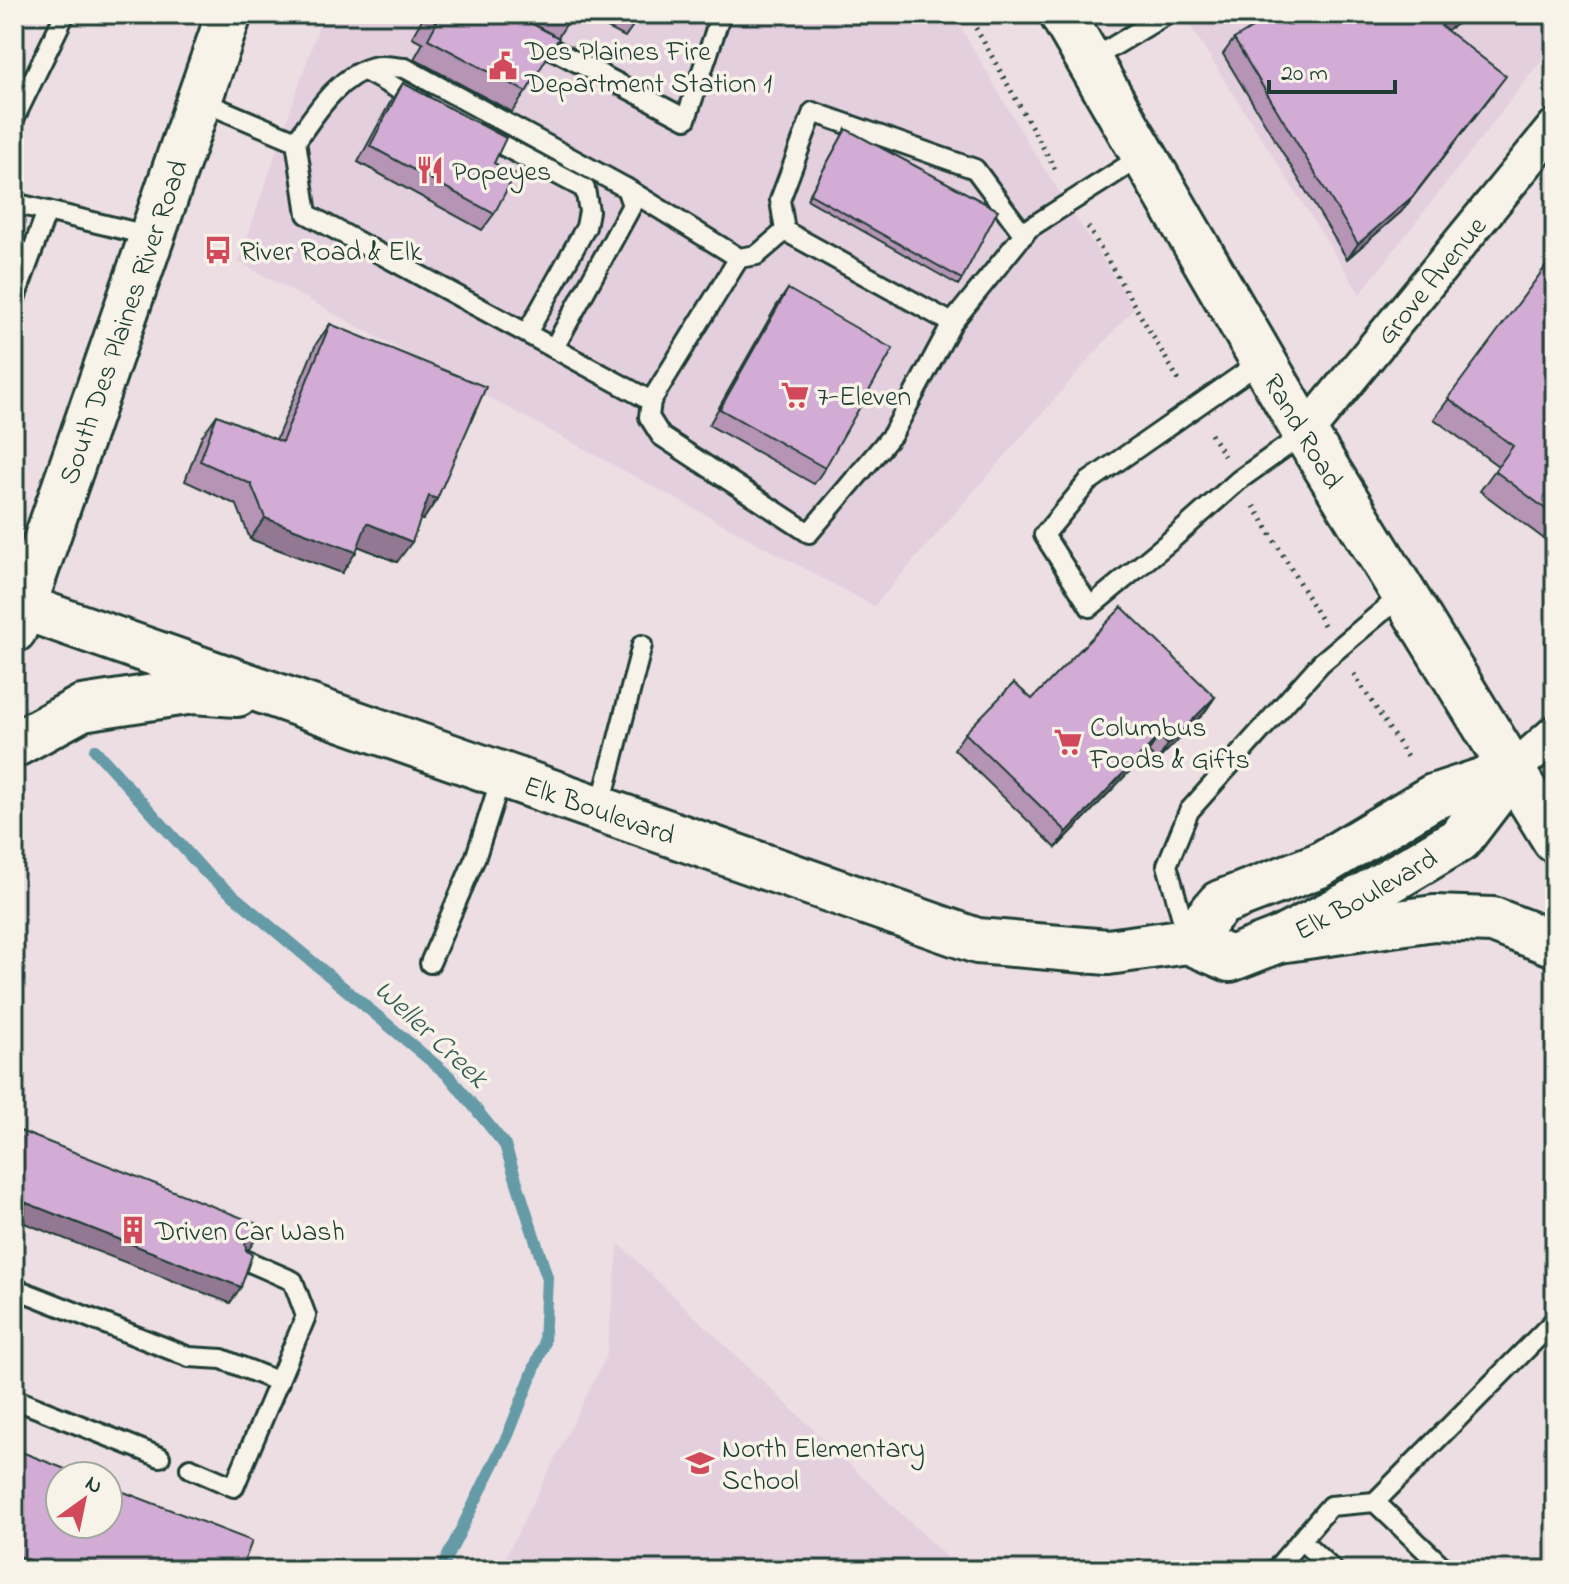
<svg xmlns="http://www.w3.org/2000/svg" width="1569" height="1584" viewBox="0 0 1569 1584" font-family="'Indie Flower',sans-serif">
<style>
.built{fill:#e4cfde}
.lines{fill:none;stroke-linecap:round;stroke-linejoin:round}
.stream{stroke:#659aa7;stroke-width:12}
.service-casing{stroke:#1f3d34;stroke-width:24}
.minor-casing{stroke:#1f3d34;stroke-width:40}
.secondary-casing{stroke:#1f3d34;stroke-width:50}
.primary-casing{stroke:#1f3d34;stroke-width:50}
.path{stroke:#1f3d34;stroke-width:5;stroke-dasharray:2 6;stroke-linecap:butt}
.service{stroke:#f7f3e8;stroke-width:18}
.minor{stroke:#f7f3e8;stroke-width:34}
.secondary{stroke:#f7f3e8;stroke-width:44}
.primary{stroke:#f7f3e8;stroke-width:44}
.wall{fill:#b594b6;stroke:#1f3d34;stroke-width:2}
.shaded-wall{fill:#937894;stroke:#1f3d34;stroke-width:2}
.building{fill:#d2acd4;stroke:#1f3d34;stroke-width:2}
.labels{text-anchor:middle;stroke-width:7;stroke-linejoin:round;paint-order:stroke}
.poi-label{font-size:28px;fill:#1f3d34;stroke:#f7f3e8;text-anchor:start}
.street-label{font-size:28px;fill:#1f3d34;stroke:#f7f3e8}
.water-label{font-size:30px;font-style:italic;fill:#365c5a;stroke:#f7f3e8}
</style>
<rect width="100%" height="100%" fill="#ecdee2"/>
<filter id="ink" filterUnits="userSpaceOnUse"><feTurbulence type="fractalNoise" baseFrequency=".0125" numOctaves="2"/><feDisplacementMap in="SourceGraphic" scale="16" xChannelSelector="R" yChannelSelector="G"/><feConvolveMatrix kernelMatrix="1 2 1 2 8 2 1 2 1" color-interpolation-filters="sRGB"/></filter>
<g filter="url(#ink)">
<g class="built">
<path d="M323,14H953L1028,143L1134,308L874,606L239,262Z"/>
<path d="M1183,14H1555V43L1360,294Z"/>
<path d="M619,1244L960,1570H499L606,1357Z"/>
</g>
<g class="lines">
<path class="stream" d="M95,750L204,871L449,1076L505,1145L547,1277L544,1344L508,1435L441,1570"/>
<defs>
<g id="service">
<path d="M531,38L686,119L721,14"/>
<path d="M1089,61L1167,14"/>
<path d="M365,71L420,101"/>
<path d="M199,100L296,141"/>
<path d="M14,119L65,14"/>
<path d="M481,134L585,189L589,211L586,227L527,333"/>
<path d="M14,203L151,236"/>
<path d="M785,231L780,200L813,112L975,169L1024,235"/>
<path d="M14,301L47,211"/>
<path d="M952,323L1028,229L1144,155"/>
<path d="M554,348L632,205L626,188"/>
<path d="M1263,360L1088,482L1044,535L1090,607L1170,541L1239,480L1305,433"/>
<path d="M651,401L307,214L296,141C315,114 338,76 373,67C382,64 396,68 405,68L626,188L739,258L757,255L785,231L952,323L892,435L809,533L661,436L649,417L651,401L739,258"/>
<path d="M600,809L642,645"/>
<path d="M1187,936L1167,865L1189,811L1321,663L1403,594"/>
<path d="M430,963L476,856L502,775"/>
<path d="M14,1288L189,1357L222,1359L279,1382"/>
<path d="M14,1399L160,1457"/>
<path d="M190,1468L234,1487L306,1316L293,1281L245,1260"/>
<path d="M1301,1540L1333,1570"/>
<path d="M1275,1570L1330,1506L1375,1502"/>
<path d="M1446,1570L1375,1502L1555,1320"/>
</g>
<g id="minor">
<path id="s1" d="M1305,433L1555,127"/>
<path d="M1512,771L1555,733"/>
</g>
<g id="secondary">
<path id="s2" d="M14,630L23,607L977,941L1108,952L1188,941L1230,959L1279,940L1357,900L1460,839L1512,771"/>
<path d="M14,745L82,708L193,691L237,694"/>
<path d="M1188,941L1220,903L1320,865L1433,797L1512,771"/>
</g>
<g id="primary">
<path id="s3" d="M1062,14L1305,433L1555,840"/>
<path id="s4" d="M23,607L229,14"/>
<path d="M1279,940L1434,918L1493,920L1555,944"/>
</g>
</defs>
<use href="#service" class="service-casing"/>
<use href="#minor" class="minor-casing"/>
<use href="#secondary" class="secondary-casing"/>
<use href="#primary" class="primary-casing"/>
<g class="path">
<path d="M968,14L1058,174"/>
<path d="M1088,227L1181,384"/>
<path d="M1211,434L1224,456"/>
<path d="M1254,506L1324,625"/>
<path d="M1354,674L1409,760"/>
</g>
<use href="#service" class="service"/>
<use href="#minor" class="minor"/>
<use href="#secondary" class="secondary"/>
<use href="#primary" class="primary"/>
</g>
<g class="wall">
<path d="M425,14H573L558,37L526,92L512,112L414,59L423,43L412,37Z"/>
<path d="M580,14H641L625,37Z"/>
<path d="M1447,31L1495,91L1401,212L1347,259L1223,54L1234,39Z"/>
<path d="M403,83L494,214L482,230L358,162L392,99Z"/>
<path d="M846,129L962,279L958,285L807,199Z"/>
<path d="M1555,254V547L1480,491L1498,466L1434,419Z"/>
<path d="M788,289L825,468L814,484L709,425L777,305Z"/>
<path d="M330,324L437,499L423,520L420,519L397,562L358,546L342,573L250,539L237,505L185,481L202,436L217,415L276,440L316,344Z"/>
<path d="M1215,697L1204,713L1157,761L1148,752L1056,848L954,749L965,733L1032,699Z"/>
</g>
<g class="shaded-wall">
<path d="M1460,14H1473L1430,41L1441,26Z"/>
<path d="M1506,76L1401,212L1347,259L1358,244Z"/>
<path d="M429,496L437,499L423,520L415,517Z"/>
<path d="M265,518L356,552L342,573L250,539Z"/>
<path d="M367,523L412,542L397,562L353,544Z"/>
<path d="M1215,697L1204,713L1157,761L1168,745Z"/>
<path d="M1159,736L1148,752L1056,848L1067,832Z"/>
<path d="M14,1198L241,1287L230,1303L14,1219Z"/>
<path d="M260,1233L249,1249L239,1250L250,1234Z"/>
<path d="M14,1554L55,1570H14Z"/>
</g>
<g class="building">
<path d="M428,14H514L559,38L526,92L428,39L437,22L427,17Z"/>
<path d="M1275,14H1460L1441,26L1506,76L1412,197L1358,244L1234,39Z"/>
<path d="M403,83L506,138L494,163L515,174L494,214L370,146Z"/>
<path d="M846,129L998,210L962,279L810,194Z"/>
<path d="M1555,254V516L1495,471L1513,446L1448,398Z"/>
<path d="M788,289L893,349L825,468L720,409Z"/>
<path d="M330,324L486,387L437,499L429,496L412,542L367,523L356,552L265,518L251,484L200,461L217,415L282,442Z"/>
<path d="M1122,607L1215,697L1168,745L1159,736L1067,832L965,733L1014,683L1032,699Z"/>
<path d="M15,1129L263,1226L260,1233L250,1234L245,1240L246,1250L252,1255L241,1287L14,1198Z"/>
<path d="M14,1449L83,1476H60V1524H108V1486L252,1541L241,1570H55L14,1554Z"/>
</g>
</g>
<defs>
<symbol id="civic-bare" viewBox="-9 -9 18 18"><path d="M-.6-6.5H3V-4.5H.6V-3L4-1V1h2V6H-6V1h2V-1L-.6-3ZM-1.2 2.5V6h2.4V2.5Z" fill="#d1495b" stroke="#f7f3e8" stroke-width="2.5" paint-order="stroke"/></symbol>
<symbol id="restaurant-bare" viewBox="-9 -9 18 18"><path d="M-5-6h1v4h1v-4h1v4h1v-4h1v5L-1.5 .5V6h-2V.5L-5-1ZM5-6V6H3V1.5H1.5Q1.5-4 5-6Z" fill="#d1495b" stroke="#f7f3e8" stroke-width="2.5" paint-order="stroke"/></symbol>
<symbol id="bus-bare" viewBox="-9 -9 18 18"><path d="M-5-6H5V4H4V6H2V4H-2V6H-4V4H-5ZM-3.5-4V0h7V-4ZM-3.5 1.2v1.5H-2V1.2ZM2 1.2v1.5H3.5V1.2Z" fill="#d1495b" stroke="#f7f3e8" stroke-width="2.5" paint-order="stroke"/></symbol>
<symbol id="supermarket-bare" viewBox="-9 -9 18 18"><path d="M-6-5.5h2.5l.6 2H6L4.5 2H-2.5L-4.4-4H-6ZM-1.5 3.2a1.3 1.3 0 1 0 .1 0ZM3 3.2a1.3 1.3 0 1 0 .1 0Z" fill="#d1495b" stroke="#f7f3e8" stroke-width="2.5" paint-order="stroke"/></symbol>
<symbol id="building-bare" viewBox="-9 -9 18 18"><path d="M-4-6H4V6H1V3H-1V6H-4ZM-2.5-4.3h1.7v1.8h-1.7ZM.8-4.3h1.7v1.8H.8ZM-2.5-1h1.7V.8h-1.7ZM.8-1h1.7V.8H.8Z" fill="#d1495b" stroke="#f7f3e8" stroke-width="2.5" paint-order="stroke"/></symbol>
<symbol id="school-bare" viewBox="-9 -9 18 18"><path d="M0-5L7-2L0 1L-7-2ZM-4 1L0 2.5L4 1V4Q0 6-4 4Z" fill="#d1495b" stroke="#f7f3e8" stroke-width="2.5" paint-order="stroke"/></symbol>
</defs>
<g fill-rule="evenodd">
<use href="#civic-bare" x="483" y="46" width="40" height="40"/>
<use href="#restaurant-bare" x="410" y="150" width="40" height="40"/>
<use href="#bus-bare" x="198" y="230" width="40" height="40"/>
<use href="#supermarket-bare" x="775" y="375" width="40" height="40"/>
<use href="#supermarket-bare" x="1048" y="722" width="40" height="40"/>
<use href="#building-bare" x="113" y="1210" width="40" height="40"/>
<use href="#school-bare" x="680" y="1443" width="40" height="40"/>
</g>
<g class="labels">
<g class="poi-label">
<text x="525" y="60">Des Plaines Fire<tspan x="525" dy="32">Department Station 1</tspan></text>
<text x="452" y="180">Popeyes</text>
<text x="240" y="260">River Road &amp; Elk</text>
<text x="817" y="405">7-Eleven</text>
<text x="1090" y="736">Columbus<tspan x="1090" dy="32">Foods &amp; Gifts</tspan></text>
<text x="155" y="1240">Driven Car Wash</text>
<text x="722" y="1457">North Elementary<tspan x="722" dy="32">School</tspan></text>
</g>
<g class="street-label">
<text dy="10" stroke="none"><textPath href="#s1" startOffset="198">Grove Avenue</textPath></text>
<text dy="10" stroke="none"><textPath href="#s4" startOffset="302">South Des Plaines River Road</textPath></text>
<text dy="10" stroke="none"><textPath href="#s3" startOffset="482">Rand Road</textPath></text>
<text dy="10" stroke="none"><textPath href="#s2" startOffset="636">Elk Boulevard</textPath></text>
<text dy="10" stroke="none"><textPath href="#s2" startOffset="1444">Elk Boulevard</textPath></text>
</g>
<g class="water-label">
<text transform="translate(432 1033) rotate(43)" y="10">Weller Creek</text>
</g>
</g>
<rect width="1569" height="1584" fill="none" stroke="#f7f3e8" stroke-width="48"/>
<rect x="24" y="24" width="1521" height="1536" fill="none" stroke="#1f3d34" stroke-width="3" filter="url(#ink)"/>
<g transform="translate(84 1500) rotate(33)"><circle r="38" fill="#f7f3e8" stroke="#a1aaa0" stroke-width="2"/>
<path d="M0-6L14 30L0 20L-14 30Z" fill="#d1495b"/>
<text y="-12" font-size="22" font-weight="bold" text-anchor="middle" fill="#1f3d34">N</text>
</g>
<path d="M1269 80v12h126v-12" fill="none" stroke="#1f3d34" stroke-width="4"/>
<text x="1281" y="80" font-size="24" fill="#1f3d34" stroke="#f7f3e8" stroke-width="6" paint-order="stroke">20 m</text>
</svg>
